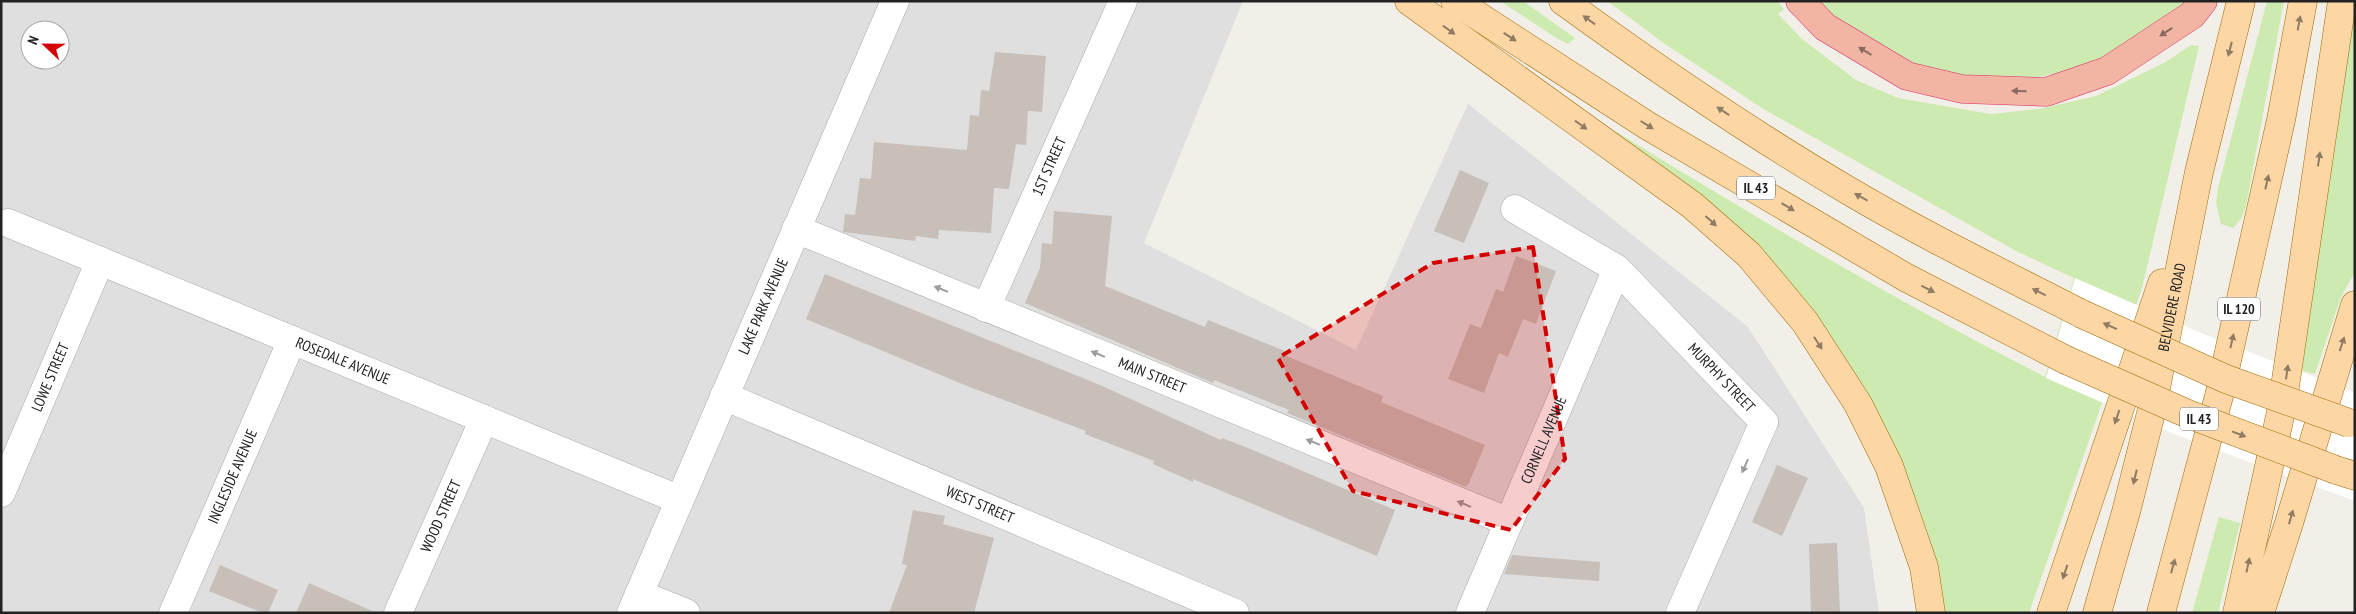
<svg xmlns="http://www.w3.org/2000/svg" width="2356" height="614" viewBox="0 0 2356 614" font-family="'PT Sans Narrow',sans-serif">
<style>
.residential{fill:#e0dfdf;fill-rule:evenodd}
.grass{fill:#cdebb0}
.pier{fill:#fff}
.building{fill:#c7bfb8}
.lines{fill:none;stroke-linecap:round;stroke-linejoin:round}
.minor-casing{stroke:#a9a9a9;stroke-width:29}
.primary-casing{stroke:#a06b00;stroke-width:29}
.trunk-casing{stroke:#dc2a67;stroke-width:29}
.minor{stroke:#fff;stroke-width:28}
.primary{stroke:#fcd6a4;stroke-width:28}
.trunk{stroke:#f2b4a3;stroke-width:28}
.primary-bridge-casing{stroke:#a06b00;stroke-width:29;stroke-linecap:butt}
.primary-bridge{stroke:#fcd6a4;stroke-width:28}
.oneway{fill:#8f7c63}
.oneway2{fill:#8a6b62}
.oneway3{fill:#9c9c9c}
.marked{fill:#d40000;fill-opacity:0.2;stroke:#d40000;stroke-width:4;stroke-dasharray:10 6;stroke-linejoin:round}
.labels{text-anchor:middle;stroke-width:4;stroke-linejoin:round;paint-order:stroke}
.shield{fill:#fff;stroke:#646464;stroke-width:1}
.shield-label{font-size:14px;font-weight:bold;fill:#222}
.street-label{font-size:15px;fill:#222;stroke:#fff}
</style>
<rect width="100%" height="100%" fill="#f2efe9"/>
<path class="residential" d="M1,1H1243L1144,243L1356,350L1468,104L1748,327L1864,508L1879,613H1ZM30,30H60V60H30Z"/>
<g class="grass">
<path d="M1500,1H1523L1575,38L1568,44L1558,39Z"/>
<path d="M1607,1H1777L1784,9L1778,14L1802,39L1856,80L1898,98L1990,114L2039,109L2096,96L2164,63L2191,45L2199,46L2142,288L2029,613H1940L1849,369L1614,133L1615,131C1756,218 1898,302 2045,377L2074,278L2016,251L1765,110L1665,44Z"/>
<path d="M1810,1H2185L2172,14L2110,57L2064,72L2017,81L1986,80L1907,64Z"/>
<path d="M2267,1H2284L2246,206L2241,219L2233,228L2221,224L2216,203L2218,188Z"/>
<path d="M2355,4V272L2341,297L2315,374L2302,371L2334,133Z"/>
<path d="M2219,517L2240,523L2218,613H2192Z"/>
</g>
<path class="pier" d="M2075,278L2201,333L2355,393V501L2179,436L2046,378Z"/>
<g class="building">
<path d="M995,52L1046,56L1042,112L1028,111L1026,145L1016,144L1009,189L994,188L991,233L939,230L938,239L916,236L915,241L843,232L845,214L855,215L860,178L871,179L874,142L967,150L970,115L979,116L981,90L989,91Z"/>
<path d="M1460,170L1489,183L1464,243L1434,231Z"/>
<path d="M1054,211L1112,216L1105,286L1205,327L1208,320L1285,351L1284,355L1383,396L1381,402L1485,445L1469,483L1466,487L1287,413L1289,410L1214,380L1213,383L1187,372L1025,303L1040,268L1042,243L1052,244Z"/>
<path d="M1516,256L1556,271L1536,324L1523,319L1508,357L1499,353L1484,393L1448,379L1470,324L1481,328L1496,289L1503,292Z"/>
<path d="M825,274L1100,385L1221,440L1222,438L1248,448L1395,510L1377,556L1193,479V482L1153,464L1154,461L1085,434L1086,431L967,386L806,319Z"/>
<path d="M1777,465L1808,478L1782,536L1752,522Z"/>
<path d="M913,510L945,516L943,524L994,538L974,613H889L907,565L902,564Z"/>
<path d="M1837,543L1840,613H1811L1809,544Z"/>
<path d="M1512,555L1600,562L1599,581L1504,574Z"/>
<path d="M220,565L278,590L268,613H263L209,591Z"/>
<path d="M309,583L377,613H296Z"/>
</g>
<g class="lines">
<defs>
<g id="minor">
<path id="s1" d="M1515,209L1617,269L1764,422L1680,613"/>
<path id="s2" d="M8,223L680,500"/>
<path id="s3" d="M796,229L1509,522"/>
<path id="s4" d="M986,308L1123,1"/>
<path id="s5" d="M724,396L1235,613"/>
<path id="s6" d="M1,493L100,261"/>
<path d="M639,594L686,613"/>
<path id="s7" d="M173,613L292,340"/>
<path id="s8" d="M398,613L484,419"/>
<path id="s9" d="M631,613L895,1"/>
<path id="s10" d="M1470,613L1617,269"/>
</g>
<g id="primary">
<path d="M1409,1L1692,205L1749,255L1805,322L1858,404L1889,466L1924,567L1931,613"/>
<path d="M1455,1L1648,126L1905,277L2066,360"/>
<path d="M1563,1C1654,67 1747,131 1844,188C1921,234 2002,273 2082,314"/>
<path d="M2336,470L2355,476"/>
<path d="M2051,613L2162,283"/>
<path id="s11" d="M2097,613L2126,512L2151,413L2199,172L2241,1"/>
<path d="M2161,613L2219,396L2281,120L2303,1"/>
<path d="M2237,613L2282,407L2342,1"/>
<path d="M2260,613L2289,523L2355,305"/>
</g>
<path id="trunk" d="M1800,1L1825,27L1907,76L1962,89L2046,92L2107,71L2192,15L2203,1"/>
</defs>
<use href="#minor" class="minor-casing"/>
<use href="#primary" class="primary-casing"/>
<use href="#trunk" class="trunk-casing"/>
<use href="#minor" class="minor"/>
<use href="#primary" class="primary"/>
<use href="#trunk" class="trunk"/>
<defs>
<g id="primary-bridge">
<path d="M2082,314L2226,379L2349,423"/>
<path d="M2066,360L2188,414L2336,470"/>
</g>
</defs>
<use href="#primary-bridge" class="primary-bridge-casing"/>
<use href="#primary-bridge" class="primary-bridge"/>
</g>
<defs><path id="oneway-solid" d="M-6-.8H1V-3.2L6.5 0L1 3.2V.8H-6Z" transform="scale(1.25)"/></defs>
<g class="oneway">
<use href="#oneway-solid" transform="translate(1589 20) rotate(-144)"/>
<use href="#oneway-solid" transform="translate(2299 23) rotate(-80)"/>
<use href="#oneway-solid" transform="translate(1449 30) rotate(36)"/>
<use href="#oneway-solid" transform="translate(1510 37) rotate(33)"/>
<use href="#oneway-solid" transform="translate(2230 49) rotate(104)"/>
<use href="#oneway-solid" transform="translate(1723 111) rotate(-146)"/>
<use href="#oneway-solid" transform="translate(1581 125) rotate(36)"/>
<use href="#oneway-solid" transform="translate(1647 125) rotate(32)"/>
<use href="#oneway-solid" transform="translate(2319 159) rotate(-82)"/>
<use href="#oneway-solid" transform="translate(2267 182) rotate(-77)"/>
<use href="#oneway-solid" transform="translate(1861 197) rotate(-151)"/>
<use href="#oneway-solid" transform="translate(1788 207) rotate(31)"/>
<use href="#oneway-solid" transform="translate(1711 221) rotate(42)"/>
<use href="#oneway-solid" transform="translate(1928 289) rotate(27)"/>
<use href="#oneway-solid" transform="translate(2039 292) rotate(-153)"/>
<use href="#oneway-solid" transform="translate(2110 326) rotate(-156)"/>
<use href="#oneway-solid" transform="translate(2232 341) rotate(-77)"/>
<use href="#oneway-solid" transform="translate(1818 343) rotate(57)"/>
<use href="#oneway-solid" transform="translate(2342 344) rotate(-72)"/>
<use href="#oneway-solid" transform="translate(2287 372) rotate(-82)"/>
<use href="#oneway-solid" transform="translate(2117 417) rotate(109)"/>
<use href="#oneway-solid" transform="translate(2239 434) rotate(21)"/>
<use href="#oneway-solid" transform="translate(2135 477) rotate(104)"/>
<use href="#oneway-solid" transform="translate(2291 517) rotate(-74)"/>
<use href="#oneway-solid" transform="translate(2248 565) rotate(-78)"/>
<use href="#oneway-solid" transform="translate(2173 566) rotate(-75)"/>
<use href="#oneway-solid" transform="translate(2065 572) rotate(109)"/>
</g>
<g class="oneway2">
<use href="#oneway-solid" transform="translate(2166 32) rotate(147)"/>
<use href="#oneway-solid" transform="translate(1865 51) rotate(-149)"/>
<use href="#oneway-solid" transform="translate(2019 91) rotate(-178)"/>
</g>
<g class="oneway3">
<use href="#oneway-solid" transform="translate(941 289) rotate(-158)"/>
<use href="#oneway-solid" transform="translate(1098 354) rotate(-158)"/>
<use href="#oneway-solid" transform="translate(1313 442) rotate(-158)"/>
<use href="#oneway-solid" transform="translate(1745 466) rotate(114)"/>
<use href="#oneway-solid" transform="translate(1464 504) rotate(-158)"/>
</g>
<path class="marked" d="M1533,247L1565,459L1511,530L1353,491L1278,358L1433,263Z"/>
<g class="labels">
<g class="shield">
<rect x="1737" y="176.5" width="38" height="23" rx="4"/>
<rect x="2218" y="297.5" width="42" height="23" rx="4"/>
<rect x="2180" y="407.5" width="38" height="23" rx="4"/>
</g>
<g class="shield-label">
<text x="1756" y="193">IL 43</text>
<text x="2239" y="314">IL 120</text>
<text x="2199" y="424">IL 43</text>
</g>
<g class="street-label">
<text dy="5" stroke="none"><textPath href="#s4" startOffset="155">1ST STREET</textPath></text>
<text dy="5" stroke="none"><textPath href="#s9" startOffset="334">LAKE PARK AVENUE</textPath></text>
<text dy="5" stroke="none"><textPath href="#s11" startOffset="315">BELVIDERE ROAD</textPath></text>
<text dy="5" stroke="none"><textPath href="#s2" startOffset="362">ROSEDALE AVENUE</textPath></text>
<text dy="5" stroke="none"><textPath href="#s3" startOffset="385">MAIN STREET</textPath></text>
<text dy="5" stroke="none"><textPath href="#s6" startOffset="126">LOWE STREET</textPath></text>
<text dy="5" stroke="none"><textPath href="#s1" startOffset="269">MURPHY STREET</textPath></text>
<text dy="5" stroke="none"><textPath href="#s10" startOffset="188">CORNELL AVENUE</textPath></text>
<text dy="5" stroke="none"><textPath href="#s7" startOffset="149">INGLESIDE AVENUE</textPath></text>
<text dy="5" stroke="none"><textPath href="#s5" startOffset="278">WEST STREET</textPath></text>
<text dy="5" stroke="none"><textPath href="#s8" startOffset="106">WOOD STREET</textPath></text>
</g>
</g>
<rect width="2356" height="614" fill="none" stroke="#222222" stroke-width="5"/>
<g transform="translate(45 45) rotate(292)"><circle r="24" fill="#ffffff" stroke="#a7a7a7"/>
<path d="M0-4L9 19L0 12L-9 19Z" fill="#d40000"/>
<text y="-8" font-size="14" font-weight="bold" text-anchor="middle" fill="#222222">N</text>
</g>
</svg>
